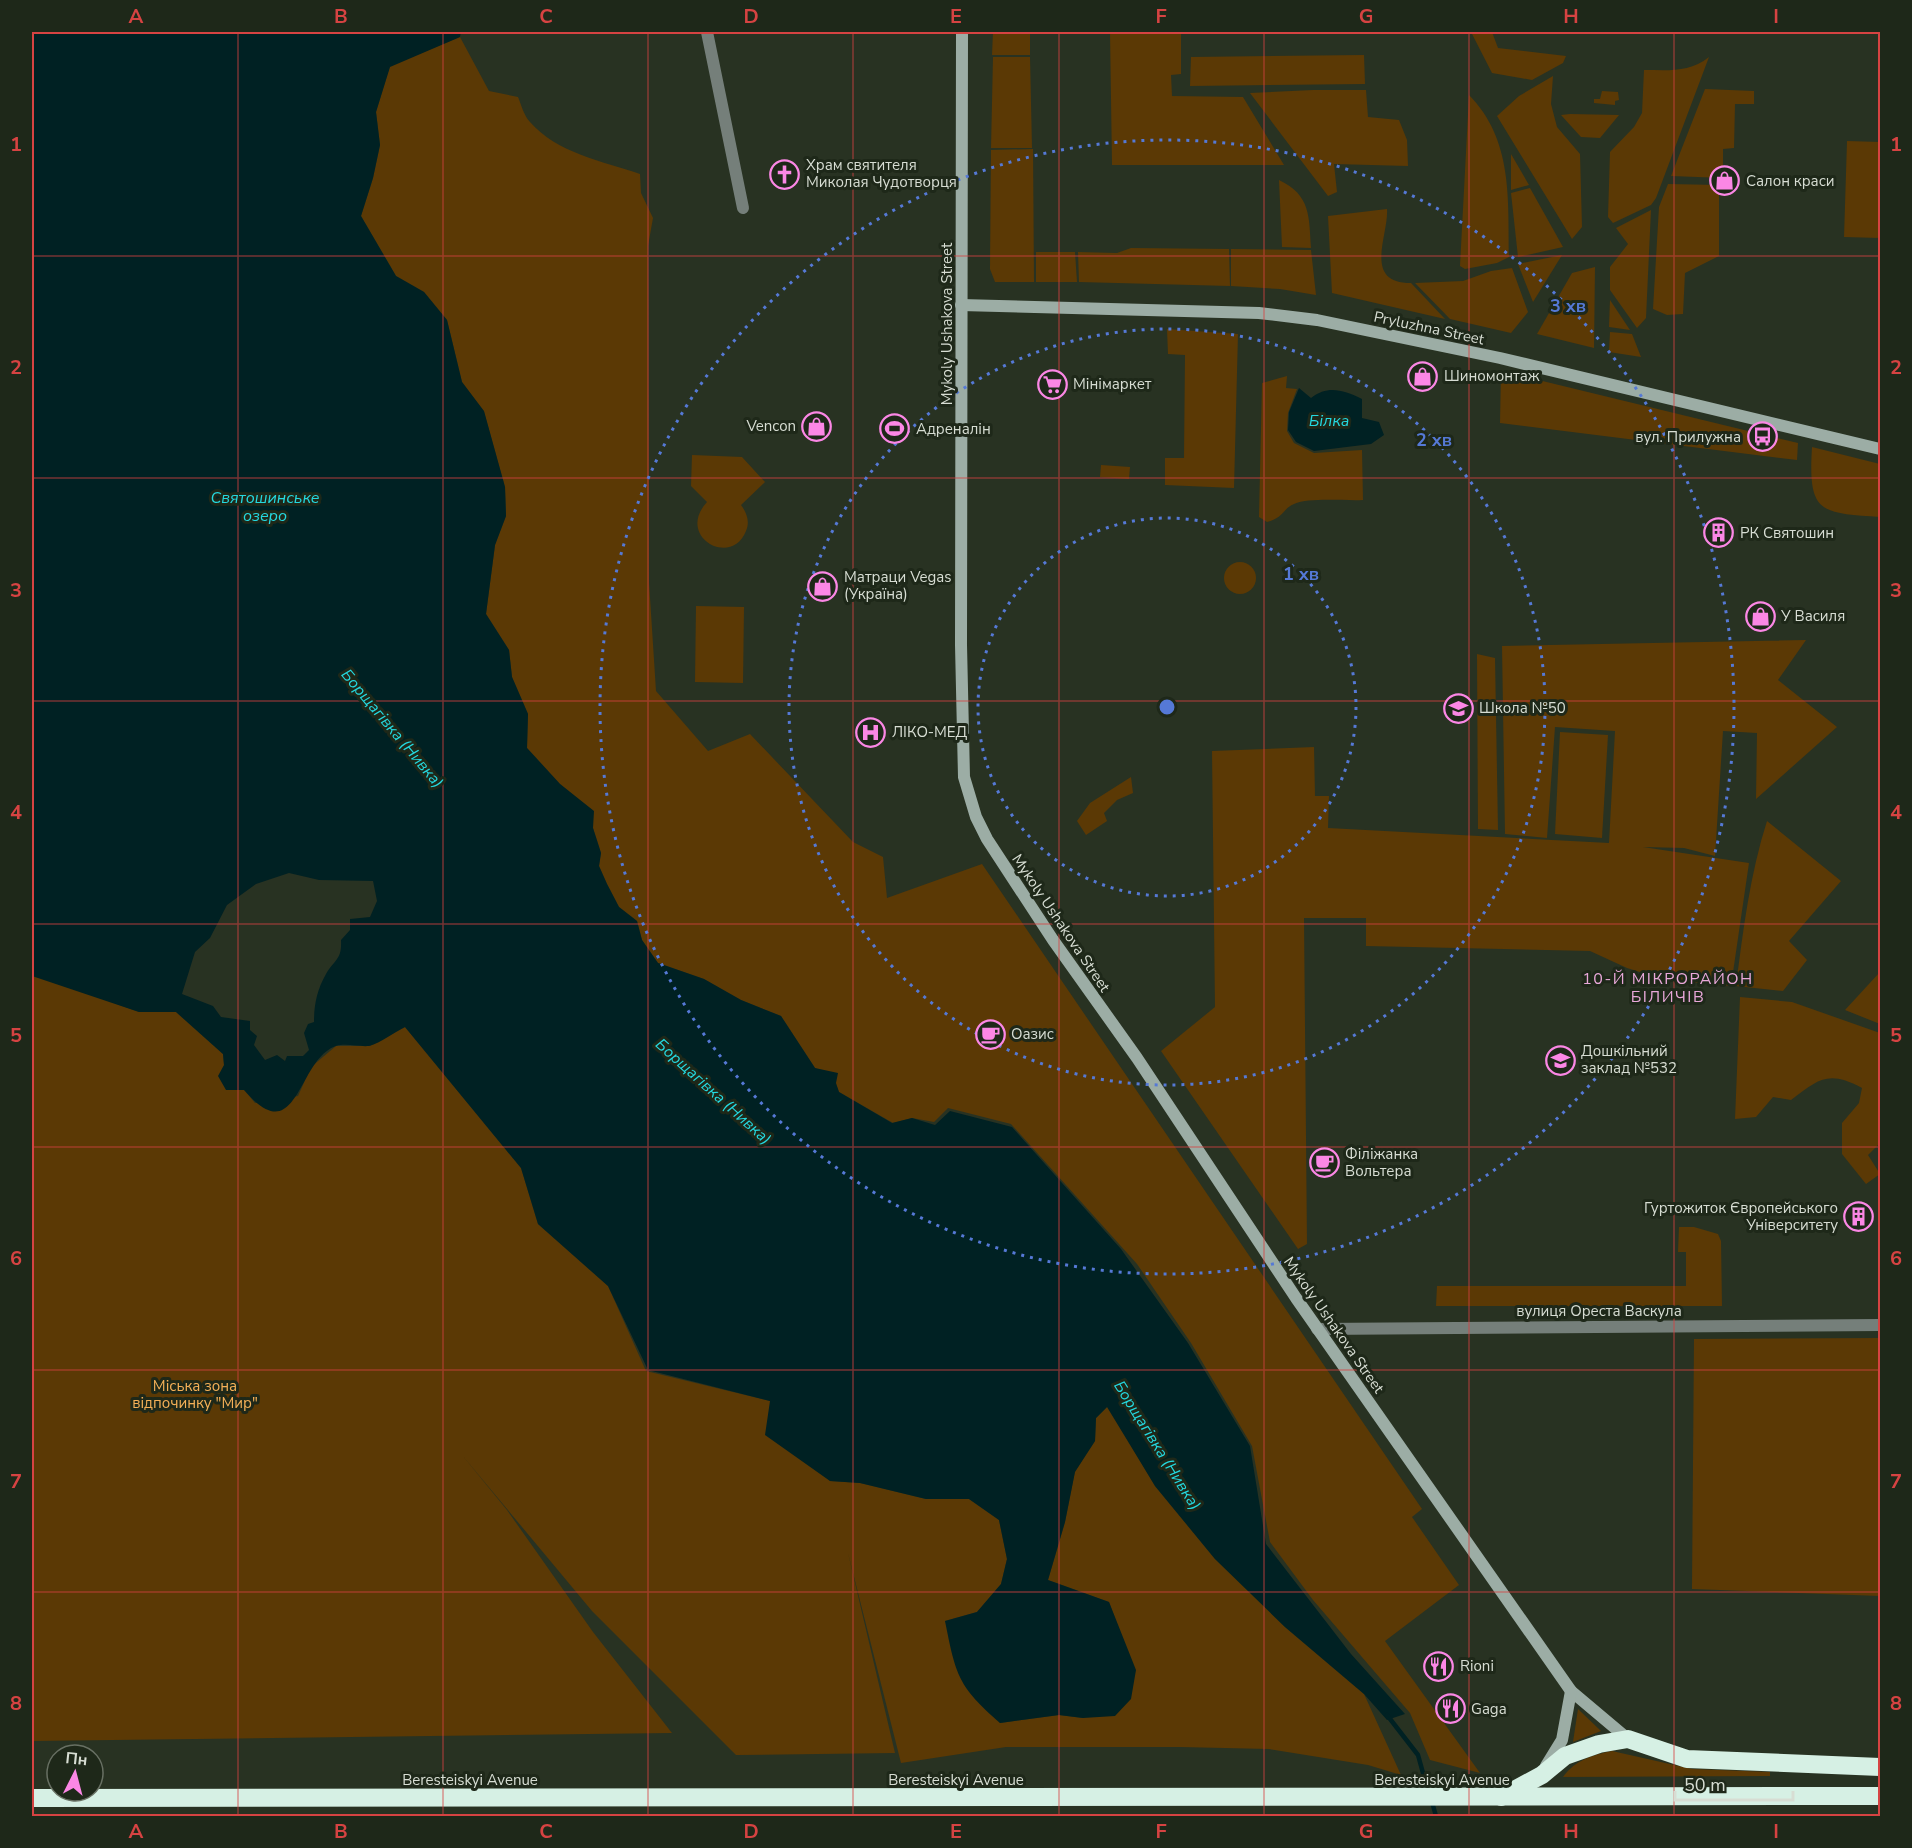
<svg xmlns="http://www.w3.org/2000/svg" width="1912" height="1848" viewBox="0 0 1912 1848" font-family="'Nunito Sans',sans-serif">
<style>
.green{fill:#5b3905}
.water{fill:#002123;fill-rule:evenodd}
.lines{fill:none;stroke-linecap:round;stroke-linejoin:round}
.stream{stroke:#002123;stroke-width:4.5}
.street{stroke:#757f7a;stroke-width:12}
.secondary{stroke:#9cada5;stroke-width:12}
.highway{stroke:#d6f0e4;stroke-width:18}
.grid{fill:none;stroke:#d64342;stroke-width:1.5;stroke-opacity:0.55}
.ring{fill:none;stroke:#5579d6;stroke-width:3;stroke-dasharray:3 6}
.labels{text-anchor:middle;stroke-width:6;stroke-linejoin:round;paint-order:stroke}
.poi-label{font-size:15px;fill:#d7ddd3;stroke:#1e2819;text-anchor:start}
.street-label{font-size:15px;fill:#d7ddd3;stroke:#1e2819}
.park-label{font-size:15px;fill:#f5b057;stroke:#1e2819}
.water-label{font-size:16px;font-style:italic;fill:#24d9e0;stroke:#1e2819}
.neighbourhood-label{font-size:16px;letter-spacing:1.5px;fill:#e9a8da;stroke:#1e2819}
.centre{fill:#5579d6;stroke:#1e2819;stroke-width:3}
.ring-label{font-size:18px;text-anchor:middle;font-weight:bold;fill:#5579d6;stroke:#1e2819;stroke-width:6;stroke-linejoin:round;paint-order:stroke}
.neatline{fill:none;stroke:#d64342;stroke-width:2}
.grid-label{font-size:20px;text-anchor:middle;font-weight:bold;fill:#d64342}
</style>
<rect width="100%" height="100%" fill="#283222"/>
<g class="green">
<path d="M993,32H1030V55H992Z"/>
<path d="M1110,32H1181V74L1171,75L1172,96L1243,97L1284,165H1112Z"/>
<path d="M1471,32H1492L1498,48L1566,56L1563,63L1532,80L1492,73Z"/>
<path d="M460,37L489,91L518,97C521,104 524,116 530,122C557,153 602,161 640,174L641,193L653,218L648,246L649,582L656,691L708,751L750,734L853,842L883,857L887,898L982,864L1422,1509L1412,1517L1459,1585L1385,1641L1480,1773L1430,1760L1410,1713L1313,1600L1270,1542L1252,1446L1191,1343L1137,1264L1011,1124L948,1108L934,1122L912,1118L893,1123L839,1092C835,1080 827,1073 815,1068L781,1016L741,1000L704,979L658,963L642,940L637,921L619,907L607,884L599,866L601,853L593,828V811L560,784L527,748L528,714L512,677L509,650L486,614L495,545L506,516L505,487L484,412L462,382L447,320L424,292L396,276L361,216L373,178L380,145L376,112L390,66Z"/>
<path d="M1364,55L1365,84L1190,86L1191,57Z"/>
<path d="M993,57H1030L1032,148H991Z"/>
<path d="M1709,57L1656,198L1651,205L1613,223L1608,217L1610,152L1634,127L1642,113L1644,70C1668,70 1689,73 1709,57Z"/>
<path d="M1553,76L1551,104L1557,127L1580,154L1582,227L1572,239L1497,116L1519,96Z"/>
<path d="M1705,89L1754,91V104H1735L1734,148L1723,149V178L1671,176Z"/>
<path d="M1313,90H1366L1368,117L1399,120L1407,140L1408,166L1334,164L1337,192L1328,196L1250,93Z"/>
<path d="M1602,91L1618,92L1619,100L1615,101V105L1594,103V99H1600Z"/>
<path d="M1469,95C1513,140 1508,198 1509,257L1497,263L1465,269L1460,266Z"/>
<path d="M1570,114L1619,115L1600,138L1581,137L1561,115Z"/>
<path d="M1847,141L1880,142V238L1844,237Z"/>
<path d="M1033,149L1034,282H995L990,269L991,150Z"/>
<path d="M1511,154L1529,185L1511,190Z"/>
<path d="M1279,180C1311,195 1309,217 1311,248L1282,247Z"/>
<path d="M1668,184L1719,185V256L1685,273L1683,314L1667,315L1653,309L1659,207Z"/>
<path d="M1530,188L1563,247L1518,257L1511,193Z"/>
<path d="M1387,209C1389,235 1362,283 1411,283L1445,319L1332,293L1328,216Z"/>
<path d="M1651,210L1646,318L1637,328L1610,290V267L1628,244L1616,228Z"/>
<path d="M1131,248L1229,249L1230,286L1079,282L1078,252L1117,253Z"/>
<path d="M1231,249L1311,250L1316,295L1280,289L1231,286Z"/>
<path d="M1036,252H1075L1077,282H1036Z"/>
<path d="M1562,255L1533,302L1518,264Z"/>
<path d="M1595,267L1594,348L1537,334L1572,273Z"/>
<path d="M1512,268L1528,312L1511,333L1450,319L1415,283L1463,281L1491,271Z"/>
<path d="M1610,300L1630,330L1609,327Z"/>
<path d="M1167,329L1238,334L1234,488L1165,485V458H1184L1185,355L1168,354Z"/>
<path d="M1610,332L1632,334L1641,357L1609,352Z"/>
<path d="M1501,371L1798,443L1797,460L1500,423Z"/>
<path d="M1287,376L1286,388L1297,389L1288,413L1287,431L1294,443L1314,453L1362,450L1363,500C1344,501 1310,497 1294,504C1283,508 1284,518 1267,522L1259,517L1262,383Z"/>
<path d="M1812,447L1880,464V517C1819,513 1808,513 1812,447Z"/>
<path d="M692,455L742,457L765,482L741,505C747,513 750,522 746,531C732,568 675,537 707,502L691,486Z"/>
<path d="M1101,465L1130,467L1129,479L1100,477Z"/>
<circle cx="1240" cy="578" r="16"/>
<path d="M696,606L744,607L743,683L695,682Z"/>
<path d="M1806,640L1778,680L1837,727L1756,799L1757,733L1723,731L1715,856L1684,848L1643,847L1749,863L1731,986L1662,979L1627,968L1590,951L1366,946V918H1304L1307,1244L1298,1249L1161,1051L1215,1007L1212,751L1314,747L1315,796H1329L1328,828L1609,843L1615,731L1555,727L1547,838L1505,834L1502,646Z"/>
<path d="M1477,654L1495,658L1498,830L1478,829Z"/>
<path d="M1560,732L1608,735L1602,838L1555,834Z"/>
<path d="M1131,777L1133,793L1117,800L1104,813L1107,821L1086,835L1077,821L1090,803Z"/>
<path d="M1767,821L1841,881L1789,941L1807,960L1783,991L1736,986C1743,931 1750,874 1767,821Z"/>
<path d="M1880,972V1024L1845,1010Z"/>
<path d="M32,973L139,1012H176L223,1054L224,1065L255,1103L298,1096L311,1067L336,1046H370L405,1027L521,1168L538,1224L608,1286L646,1371L770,1401L830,1481L860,1483L926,1499H969L999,1520L1007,1559L1001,1584L977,1612L945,1621L1000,1723L1059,1715L1083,1718L1121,1635L1109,1602L1048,1580L1065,1522L1075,1471L1095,1441L1096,1418L1108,1406L1155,1486L1215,1559L1285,1627L1364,1694L1401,1775L1368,1765L1269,1749L1180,1747H1006L901,1763L848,1553L895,1753L736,1755L592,1611L462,1455L507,1510L593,1632L672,1733L32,1741Z"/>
<path d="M1740,997L1792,1002L1880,1033V1143L1868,1155L1880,1174L1866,1184L1842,1154V1123L1859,1103L1862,1088C1828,1070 1819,1079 1791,1100L1773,1097L1756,1117L1735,1119Z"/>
<path d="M1679,1227H1694L1718,1234L1721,1241L1722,1306H1436L1437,1286H1686V1252H1678Z"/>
<path d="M1880,1338V1596L1692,1589L1694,1339Z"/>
<path d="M1578,1709L1601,1731L1573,1742Z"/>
<path d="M1612,1751L1692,1769L1770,1772V1776L1563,1777C1575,1760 1593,1755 1612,1751Z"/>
</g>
<g class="water">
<path d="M32,32H461L460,37L390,67L376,112L380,145L373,178L361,216L396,276L424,292L447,320L462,382L484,411L505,487L506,516L495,545L486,614L509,650L512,677L528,714L527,748L560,784L594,811L593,828L601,853L599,866L607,884L619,907L637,921L642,940L658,963L704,979L741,1000L781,1016L815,1068L838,1073L836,1083L839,1092L892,1123L912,1118L935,1125L950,1111L1012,1127L1121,1249L1188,1343L1250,1446L1266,1544L1351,1654L1405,1714L1387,1720L1364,1694L1285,1627L1215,1559L1155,1486L1107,1407L1096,1418L1095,1441L1075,1472L1065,1522L1048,1580L1109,1602L1136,1670L1131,1699L1115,1716L1083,1718L1059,1715L1000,1723C958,1686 956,1676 945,1621L977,1612L1001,1584L1007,1559L999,1520L969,1499H926L860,1483L830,1481L765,1435L770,1401L648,1370L608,1286L538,1224L521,1168L405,1027C394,1032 381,1043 369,1046C359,1047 346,1043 336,1046C297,1059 298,1153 244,1090H226L218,1076L224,1065L223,1054L176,1012H139L32,976ZM289,873L319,880L373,881L377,901L370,917L350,919V930L341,940C342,960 335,959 326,974C317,990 314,1004 314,1022L308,1024L304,1033L309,1050L303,1056H287L285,1061L277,1055L265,1060L254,1045L257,1036L250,1030V1021L221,1017L213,1006L182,994L195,952L210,938L227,905L256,884Z"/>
<path d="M1299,388L1311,398C1328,385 1343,390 1362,399V418L1379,422L1384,435L1371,444L1314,451L1296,442L1288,430L1289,412Z"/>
</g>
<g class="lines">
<g class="stream">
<path d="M1387,1715L1418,1755L1428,1791"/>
<path d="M1432,1802L1436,1816"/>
</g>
<g class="street">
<path d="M707,32L743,208"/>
<path d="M1317,1329L1880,1325"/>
</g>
<g class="secondary">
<path d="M962,32L961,645L964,777L976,817L987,839L1053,940L1137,1058L1296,1298L1571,1691L1628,1739"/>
<path d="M961,305L1259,313L1317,320L1500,358L1880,449"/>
<path d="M1546,1766L1562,1740L1571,1691"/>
</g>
<g class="highway">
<path d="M1501,1797L1542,1775L1565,1756L1599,1744L1628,1739L1687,1759L1880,1767"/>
<path d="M32,1798L1880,1796"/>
</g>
</g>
<path class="grid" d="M238,32V1816M443,32V1816M648,32V1816M853,32V1816M1059,32V1816M1264,32V1816M1469,32V1816M1674,32V1816M32,256H1880M32,478H1880M32,701H1880M32,924H1880M32,1147H1880M32,1370H1880M32,1592H1880"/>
<g class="ring">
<circle cx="1167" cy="707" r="189"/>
<circle cx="1167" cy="707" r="378"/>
<circle cx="1167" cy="707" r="567"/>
</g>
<defs>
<symbol id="church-ring" viewBox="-11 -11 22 22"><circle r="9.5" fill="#1e2819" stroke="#fb87e5" stroke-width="1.5"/><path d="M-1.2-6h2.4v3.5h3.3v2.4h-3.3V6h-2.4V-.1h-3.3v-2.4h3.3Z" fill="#fb87e5"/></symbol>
<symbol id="shop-ring" viewBox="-11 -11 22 22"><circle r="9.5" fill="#1e2819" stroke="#fb87e5" stroke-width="1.5"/><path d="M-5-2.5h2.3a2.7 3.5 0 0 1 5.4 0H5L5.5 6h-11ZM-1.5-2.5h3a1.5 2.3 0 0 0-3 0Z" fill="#fb87e5"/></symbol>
<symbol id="supermarket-ring" viewBox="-11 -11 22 22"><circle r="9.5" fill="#1e2819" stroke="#fb87e5" stroke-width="1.5"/><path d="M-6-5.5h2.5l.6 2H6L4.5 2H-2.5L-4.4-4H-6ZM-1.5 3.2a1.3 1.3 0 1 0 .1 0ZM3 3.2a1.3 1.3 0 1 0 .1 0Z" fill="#fb87e5"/></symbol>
<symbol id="stadium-ring" viewBox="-11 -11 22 22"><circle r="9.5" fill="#1e2819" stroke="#fb87e5" stroke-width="1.5"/><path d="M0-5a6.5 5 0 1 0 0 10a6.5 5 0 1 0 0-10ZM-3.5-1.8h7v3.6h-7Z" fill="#fb87e5"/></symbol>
<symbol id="bus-ring" viewBox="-11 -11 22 22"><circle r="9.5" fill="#1e2819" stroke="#fb87e5" stroke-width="1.5"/><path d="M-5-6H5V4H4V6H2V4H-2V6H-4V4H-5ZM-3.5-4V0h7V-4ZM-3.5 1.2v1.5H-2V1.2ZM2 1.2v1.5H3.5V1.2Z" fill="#fb87e5"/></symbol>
<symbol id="building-ring" viewBox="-11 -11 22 22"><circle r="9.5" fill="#1e2819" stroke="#fb87e5" stroke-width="1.5"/><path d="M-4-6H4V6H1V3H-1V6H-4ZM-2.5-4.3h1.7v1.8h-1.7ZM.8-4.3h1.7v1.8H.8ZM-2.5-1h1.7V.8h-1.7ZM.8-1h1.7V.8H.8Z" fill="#fb87e5"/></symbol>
<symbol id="school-ring" viewBox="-11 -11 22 22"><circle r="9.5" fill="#1e2819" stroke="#fb87e5" stroke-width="1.5"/><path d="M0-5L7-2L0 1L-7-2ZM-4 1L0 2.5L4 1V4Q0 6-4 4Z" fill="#fb87e5"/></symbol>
<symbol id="hospital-ring" viewBox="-11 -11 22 22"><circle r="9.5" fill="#1e2819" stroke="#fb87e5" stroke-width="1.5"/><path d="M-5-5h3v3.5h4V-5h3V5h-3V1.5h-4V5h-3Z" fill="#fb87e5"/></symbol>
<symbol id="cafe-ring" viewBox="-11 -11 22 22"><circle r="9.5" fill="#1e2819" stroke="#fb87e5" stroke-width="1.5"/><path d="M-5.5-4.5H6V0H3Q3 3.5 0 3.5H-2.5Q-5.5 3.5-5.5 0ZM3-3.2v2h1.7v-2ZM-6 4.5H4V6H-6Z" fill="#fb87e5"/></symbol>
<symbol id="restaurant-ring" viewBox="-11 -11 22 22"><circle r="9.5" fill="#1e2819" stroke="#fb87e5" stroke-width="1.5"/><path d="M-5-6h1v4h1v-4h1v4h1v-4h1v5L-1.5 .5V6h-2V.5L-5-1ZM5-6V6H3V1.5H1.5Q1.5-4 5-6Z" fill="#fb87e5"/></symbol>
</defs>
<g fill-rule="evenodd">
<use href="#church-ring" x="768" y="158" width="33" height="33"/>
<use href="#shop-ring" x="1708" y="164" width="33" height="33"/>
<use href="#shop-ring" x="1406" y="360" width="33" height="33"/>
<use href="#supermarket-ring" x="1036" y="368" width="33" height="33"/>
<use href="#shop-ring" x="800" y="410" width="33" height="33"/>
<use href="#stadium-ring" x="878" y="412" width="33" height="33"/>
<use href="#bus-ring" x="1746" y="420" width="33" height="33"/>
<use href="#building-ring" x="1702" y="516" width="33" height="33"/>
<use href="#shop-ring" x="806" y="570" width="33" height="33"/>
<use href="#shop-ring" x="1744" y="600" width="33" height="33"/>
<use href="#school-ring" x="1442" y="692" width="33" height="33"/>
<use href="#hospital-ring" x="854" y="716" width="33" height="33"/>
<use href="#cafe-ring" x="974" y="1018" width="33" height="33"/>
<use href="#school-ring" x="1544" y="1044" width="33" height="33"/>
<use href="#cafe-ring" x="1308" y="1146" width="33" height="33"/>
<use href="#building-ring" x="1842" y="1200" width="33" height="33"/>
<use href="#restaurant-ring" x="1422" y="1650" width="33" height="33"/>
<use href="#restaurant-ring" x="1434" y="1692" width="33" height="33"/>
</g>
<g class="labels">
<g class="poi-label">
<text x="806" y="170">Храм святителя<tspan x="806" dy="17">Миколая Чудотворця</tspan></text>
<text x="1746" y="186">Салон краси</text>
<text x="1444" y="381">Шиномонтаж</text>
<text x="1073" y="389">Мінімаркет</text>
<text x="796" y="431" text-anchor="end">Vencon</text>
<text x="916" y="434">Адреналін</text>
<text x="1741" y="442" text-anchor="end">вул. Прилужна</text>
<text x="1740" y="538">РК Святошин</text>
<text x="844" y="582">Матраци Vegas<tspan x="844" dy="17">(Україна)</tspan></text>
<text x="1781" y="621">У Василя</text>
<text x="1479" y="713">Школа №50</text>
<text x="892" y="737">ЛІКО-МЕД</text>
<text x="1011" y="1039">Оазис</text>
<text x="1581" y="1056">Дошкільний<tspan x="1581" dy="17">заклад №532</tspan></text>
<text x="1345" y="1159">Філіжанка<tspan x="1345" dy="17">Вольтера</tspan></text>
<text x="1838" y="1213" text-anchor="end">Гуртожиток Європейського<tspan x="1838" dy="17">Університету</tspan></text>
<text x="1460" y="1671">Rioni</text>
<text x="1471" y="1714">Gaga</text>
</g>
<g class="street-label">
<text transform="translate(947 324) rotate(-90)" y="5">Mykoly Ushakova Street</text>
<text transform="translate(1429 328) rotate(12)" y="5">Pryluzhna Street</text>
<text transform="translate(1061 923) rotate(56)" y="5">Mykoly Ushakova Street</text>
<text x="1599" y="1316">вулиця Ореста Васкула</text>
<text transform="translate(1334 1325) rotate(55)" y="5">Mykoly Ushakova Street</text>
<text x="470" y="1785">Beresteiskyi Avenue</text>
<text x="956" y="1785">Beresteiskyi Avenue</text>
<text x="1442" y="1785">Beresteiskyi Avenue</text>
</g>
<g class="park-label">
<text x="195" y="1391">Міська зона<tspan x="195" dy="17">відпочинку "Мир"</tspan></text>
</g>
<g class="water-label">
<text x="1329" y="426">Білка</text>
<text x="265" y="503">Святошинське<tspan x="265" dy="18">озеро</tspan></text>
<text transform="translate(393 728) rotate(50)" y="6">Борщагівка (Нивка)</text>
<text transform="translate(714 1091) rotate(42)" y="6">Борщагівка (Нивка)</text>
<text transform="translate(1158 1445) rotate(58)" y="6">Борщагівка (Нивка)</text>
</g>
<g class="neighbourhood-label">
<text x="1668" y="984">10-Й МІКРОРАЙОН<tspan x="1668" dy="18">БІЛИЧІВ</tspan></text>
</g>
</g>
<circle cx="1167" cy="707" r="9" class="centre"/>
<g class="ring-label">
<text x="1568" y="312">3 хв</text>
<text x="1434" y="446">2 хв</text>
<text x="1301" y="580">1 хв</text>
</g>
<rect width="1912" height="1848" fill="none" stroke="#1e2819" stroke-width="66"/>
<g transform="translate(75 1773) rotate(6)"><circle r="28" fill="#1e2819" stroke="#687063" stroke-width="1.5"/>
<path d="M0-4.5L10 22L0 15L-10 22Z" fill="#fb87e5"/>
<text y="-9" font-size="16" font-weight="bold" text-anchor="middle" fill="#d7ddd3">Пн</text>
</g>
<path d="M1675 1791v9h118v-9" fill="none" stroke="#d7ddd3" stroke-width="3"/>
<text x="1684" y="1791" font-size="18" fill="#d7ddd3" stroke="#1e2819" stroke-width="4.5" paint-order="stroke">50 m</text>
<rect x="33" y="33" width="1846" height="1782" class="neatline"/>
<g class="grid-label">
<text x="136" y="23">A</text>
<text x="341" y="23">B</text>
<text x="546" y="23">C</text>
<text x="751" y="23">D</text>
<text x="956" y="23">E</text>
<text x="1161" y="23">F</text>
<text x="1366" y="23">G</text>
<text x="1571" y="23">H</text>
<text x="1776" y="23">I</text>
<text x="16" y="151">1</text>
<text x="1896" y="151">1</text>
<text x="16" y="374">2</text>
<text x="1896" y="374">2</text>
<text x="16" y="597">3</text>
<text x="1896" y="597">3</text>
<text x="16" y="819">4</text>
<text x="1896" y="819">4</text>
<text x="16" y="1042">5</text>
<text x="1896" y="1042">5</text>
<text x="16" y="1265">6</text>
<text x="1896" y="1265">6</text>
<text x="16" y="1488">7</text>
<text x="1896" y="1488">7</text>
<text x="16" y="1710">8</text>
<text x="1896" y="1710">8</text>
<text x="136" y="1838">A</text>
<text x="341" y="1838">B</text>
<text x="546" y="1838">C</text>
<text x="751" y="1838">D</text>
<text x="956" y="1838">E</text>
<text x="1161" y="1838">F</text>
<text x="1366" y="1838">G</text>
<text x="1571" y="1838">H</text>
<text x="1776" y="1838">I</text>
</g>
</svg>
